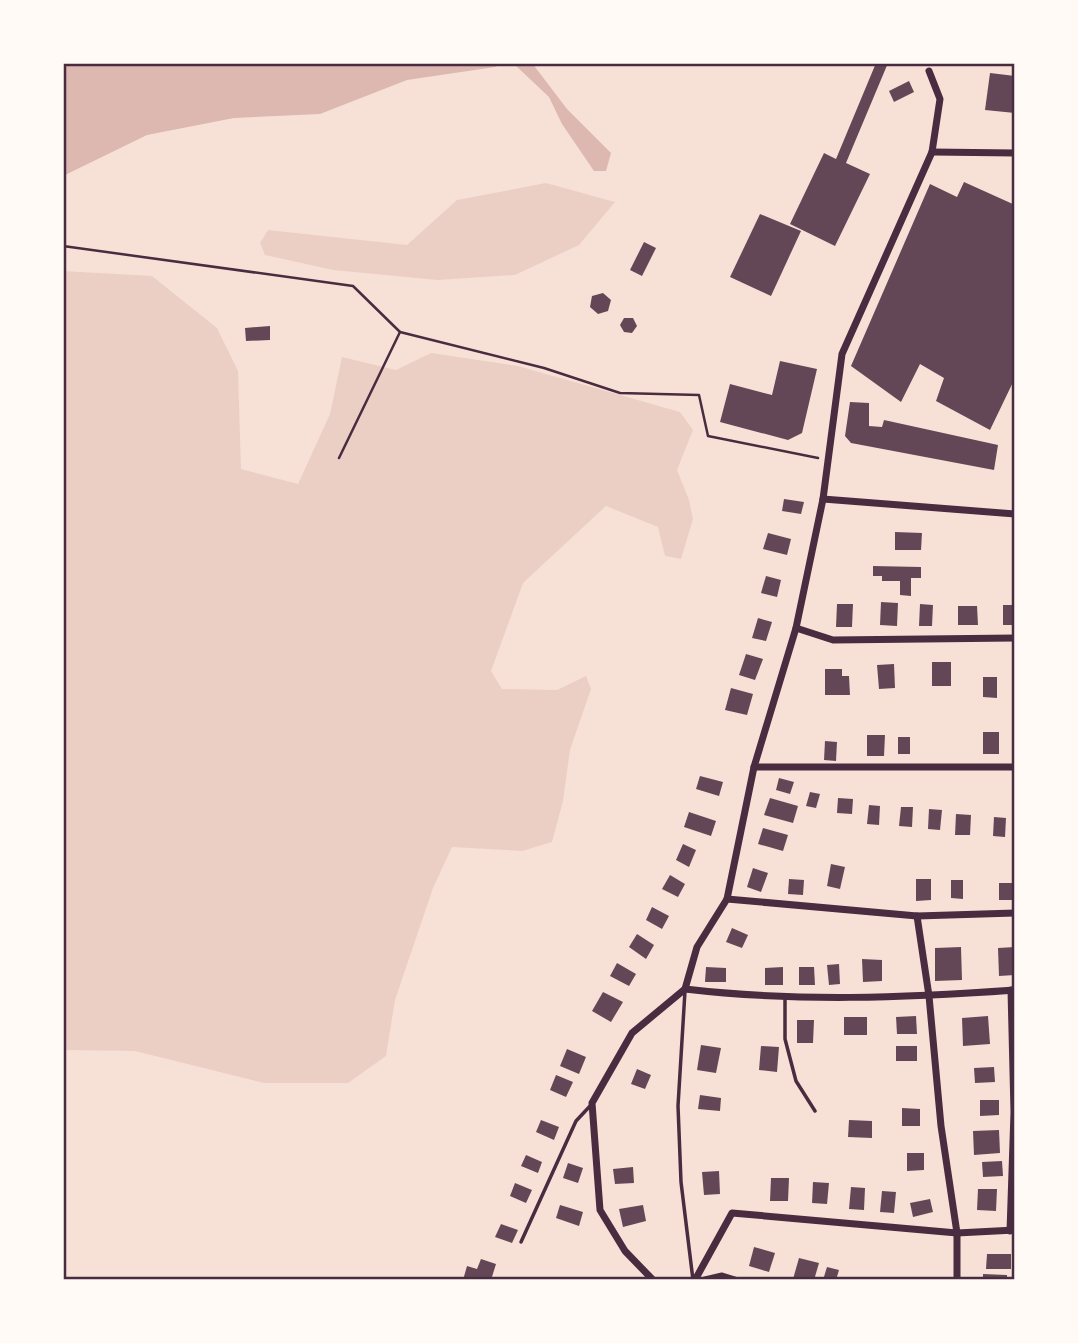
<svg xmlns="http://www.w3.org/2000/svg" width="1078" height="1343" viewBox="0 0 1078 1343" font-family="'Noto Sans',sans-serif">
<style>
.green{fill:#ebcfc5}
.water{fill:#dcb8b0}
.building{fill:#644757}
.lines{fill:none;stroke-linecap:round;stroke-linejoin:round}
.path{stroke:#4a2c40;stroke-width:2.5}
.service{stroke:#4a2c40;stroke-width:3.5}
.minor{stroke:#4a2c40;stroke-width:7}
.neatline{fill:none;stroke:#4a2c40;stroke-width:2.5}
</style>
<rect width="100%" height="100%" fill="#f7e1d7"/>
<g class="green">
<path d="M546,183L615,202L579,245L515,275L437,280L333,270L265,255L260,243L268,230L407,245L457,200Z"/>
<path d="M63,271L152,276L217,328L238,371L241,469L298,484L330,414L342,357L396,370L431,353L518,366L680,412L693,430L677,470L689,500L693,519L681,559L665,556L658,527L606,506L523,583L491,671L502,689L557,690L586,676L591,689L570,750L563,801L552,842L522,851L452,847L433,888L395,1000L386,1056L348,1083H264L135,1051L63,1050Z"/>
</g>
<g class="water">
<path d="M63,63H504L495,67L407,80L320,114L234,118L147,135L63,176Z"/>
<path d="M513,63H532L567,109L611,153L606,171H594L562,124L549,97Z"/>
</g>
<g class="building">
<path d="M876,63H888L846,163L870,174L835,246L790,224L824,153L836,159Z"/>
<path d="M990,73L1015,76V113L985,110Z"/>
<path d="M909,81L914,92L894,102L889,91Z"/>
<path d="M964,182L1015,205V378L990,430L936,401L944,378L920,364L901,402L851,366L930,184L957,197Z"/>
<path d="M760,214L801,231L771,296L730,277Z"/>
<path d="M644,242L656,248L642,276L630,270Z"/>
<path d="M603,293L611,300L608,311L598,314L590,307L592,296Z"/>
<path d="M624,318H633L637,326L632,333L624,332L620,325Z"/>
<path d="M270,326V340L246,341L245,328Z"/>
<path d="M780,361L817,369L802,433L788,440L720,422L730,384L772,395Z"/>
<path d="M850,402L869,403V426L882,427L884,420L998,445L994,470L851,443L845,436Z"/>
<path d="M784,499L804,502L801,514L782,511Z"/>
<path d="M895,532L922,533L921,550H895Z"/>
<path d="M768,533L791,539L787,555L763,549Z"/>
<path d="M873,566L921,567V578H911V596L900,595V581H882V576H873Z"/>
<path d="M766,576L781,580L777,597L761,593Z"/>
<path d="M881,602L898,603L897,626L880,625Z"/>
<path d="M837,604H853L852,627H836Z"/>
<path d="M920,604L933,605L932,626H919Z"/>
<rect x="1003" y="605" width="12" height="20"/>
<path d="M958,606H977L978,625H958Z"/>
<path d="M758,618L772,622L766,641L752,638Z"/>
<path d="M746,654L763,659L755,680L739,675Z"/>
<rect x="932" y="662" width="19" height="24"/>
<path d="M894,664L895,688L879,689L877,665Z"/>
<path d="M825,669H842V676H849L850,695H825Z"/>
<path d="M983,677H997V698L983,697Z"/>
<path d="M731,688L753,694L747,715L725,710Z"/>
<rect x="983" y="732" width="16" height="22"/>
<path d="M867,735H885L884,756H867Z"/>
<rect x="898" y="737" width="12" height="17"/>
<path d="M825,741L837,742L836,761L824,760Z"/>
<path d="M700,776L723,782L719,796L696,789Z"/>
<path d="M779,778L794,782L790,794L776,790Z"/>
<path d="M810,792L820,794L816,808L806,806Z"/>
<path d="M770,798L798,806L793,823L764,815Z"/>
<path d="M838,798L853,799L852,814L837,813Z"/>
<path d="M869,805L880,806L879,825L867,824Z"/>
<path d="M901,807H913L912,827L899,826Z"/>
<path d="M929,809L942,810L940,830L928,829Z"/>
<path d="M689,812L716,821L711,836L684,827Z"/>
<path d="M956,814L971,815L970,835H955Z"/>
<path d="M994,817L1006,818L1005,837L993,836Z"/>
<path d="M763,828L788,835L783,851L758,844Z"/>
<path d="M683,844L696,850L689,867L676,860Z"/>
<path d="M831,864L845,867L840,889L827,886Z"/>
<path d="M753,868L768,873L761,892L747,887Z"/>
<path d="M670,875L685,884L678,897L662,889Z"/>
<path d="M789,879L804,880L803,895L788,894Z"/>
<path d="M916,879H931V900L916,901Z"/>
<path d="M951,880H963V899L951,898Z"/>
<path d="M999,883H1013L1014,900H999Z"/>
<path d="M652,907L669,916L662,929L646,920Z"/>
<path d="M732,928L748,935L742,948L726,942Z"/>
<path d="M637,934L654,945L646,959L629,947Z"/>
<path d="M961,947L962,980L935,981V948Z"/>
<path d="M1015,947V975L999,976L998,948Z"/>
<path d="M862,959L882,960V981L863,982Z"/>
<path d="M617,963L636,974L629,986L610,976Z"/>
<path d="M839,964L840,984L829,985L827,965Z"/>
<path d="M706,967L726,968V982H705Z"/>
<path d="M783,967V985H765V968Z"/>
<path d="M799,967H814L815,985H799Z"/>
<path d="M603,992L623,1002L611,1022L592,1011Z"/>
<path d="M916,1016L917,1034H897L896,1017Z"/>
<path d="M988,1016L990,1044L963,1046L962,1018Z"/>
<rect x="844" y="1017" width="23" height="18"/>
<path d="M797,1020H814L813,1043H797Z"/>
<path d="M701,1045L721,1048L716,1073L697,1070Z"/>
<path d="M761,1046L779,1047L777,1072L759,1070Z"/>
<rect x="896" y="1046" width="21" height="15"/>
<path d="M567,1049L586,1057L579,1074L560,1066Z"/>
<path d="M994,1067L995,1082L975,1083L974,1068Z"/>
<path d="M637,1069L651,1075L645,1089L631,1084Z"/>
<path d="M556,1075L573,1082L566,1097L550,1090Z"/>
<path d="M700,1095L721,1098L720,1111L698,1109Z"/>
<path d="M980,1100H999V1115L980,1116Z"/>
<path d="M902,1108L920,1109V1126H902Z"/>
<path d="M541,1120L559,1127L554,1140L536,1132Z"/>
<path d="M849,1120L872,1121V1138L848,1137Z"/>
<path d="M999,1130L1000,1153L974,1155L973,1131Z"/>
<path d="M907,1153H924V1170L907,1171Z"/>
<path d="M526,1155L542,1162L538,1173L521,1166Z"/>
<path d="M1002,1161L1003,1176L983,1177L982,1162Z"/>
<path d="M568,1163L583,1168L578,1183L563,1178Z"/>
<path d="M633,1167L634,1183L615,1184L613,1169Z"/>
<path d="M719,1171L720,1194L704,1195L702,1172Z"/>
<path d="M771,1178H789L788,1201H770Z"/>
<path d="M813,1182L829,1183L827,1204L812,1203Z"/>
<path d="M515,1183L532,1190L526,1203L510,1196Z"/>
<path d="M851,1187L865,1188L864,1210L849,1209Z"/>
<path d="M978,1189H997L996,1211L977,1210Z"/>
<path d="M882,1191L896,1192L894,1213L880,1212Z"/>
<path d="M930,1199L933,1212L913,1217L910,1203Z"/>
<path d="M560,1205L583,1212L579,1226L556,1218Z"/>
<path d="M643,1205L646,1221L623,1227L619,1209Z"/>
<path d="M501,1224L518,1230L512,1243L495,1237Z"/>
<path d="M754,1247L775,1253L769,1272L749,1266Z"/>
<path d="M987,1254H1011V1269H986Z"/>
<path d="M799,1258L819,1263L814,1280L793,1279Z"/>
<path d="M481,1259L496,1264L491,1280H463L467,1266L477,1269Z"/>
<path d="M827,1267L839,1270L836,1280H823Z"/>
<path d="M983,1274L1007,1275V1280H983Z"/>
</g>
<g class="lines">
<g class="path">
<path d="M63,246L353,286L400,332"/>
<path d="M339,458L400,332L544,368L620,393L699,395L708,436L818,458"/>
</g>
<g class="service">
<path d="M685,991L678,1106L681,1182L693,1280"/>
<path d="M785,998V1039L796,1081L815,1111"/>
<path d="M521,1242L576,1121L591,1105"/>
</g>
<g class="minor">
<path d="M932,152L1015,153"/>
<path d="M823,499L1015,514"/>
<path d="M796,628L833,640L1015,638"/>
<path d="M754,767H1015"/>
<path d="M727,899L917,916L1015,913"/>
<path d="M917,916L929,996L941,1126L957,1233V1280"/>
<path d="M685,989C795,1002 905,998 1015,990"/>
<path d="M1010,1231L1014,1112L1011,990"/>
<path d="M653,1280L625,1251L600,1210L592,1103L632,1033L685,989L697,947L727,899L754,767L796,628L823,499L842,354L932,152L940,99L929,71"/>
<path d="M695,1280L732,1213L957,1233L1015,1230"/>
<path d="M705,1280L722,1276L735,1280"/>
</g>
</g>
<rect width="1078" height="1343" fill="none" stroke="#fffaf5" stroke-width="130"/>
<rect x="65" y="65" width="948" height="1213" class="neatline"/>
</svg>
